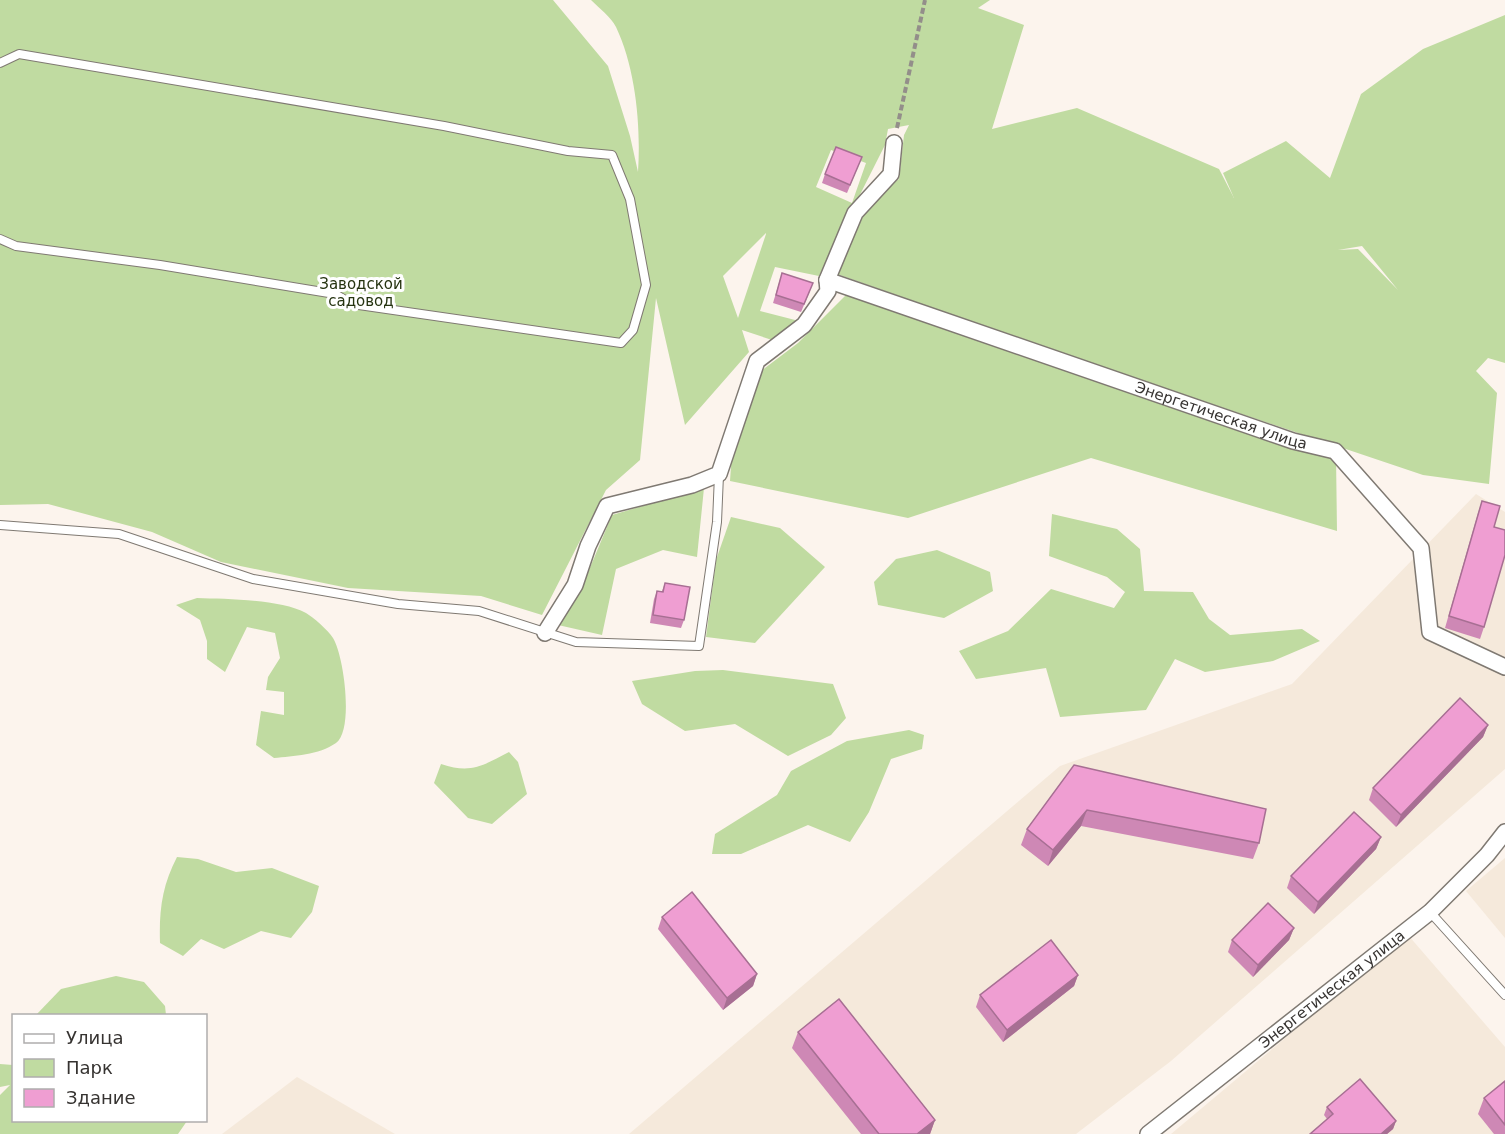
<svg xmlns="http://www.w3.org/2000/svg" width="1505" height="1134" viewBox="0 0 1505 1134" font-family="'DejaVu Sans',sans-serif">
<style>
.built{fill:#f5e9db}
.green{fill:#c0dba1;fill-rule:evenodd}
.lines{fill:none;stroke-linecap:round;stroke-linejoin:round}
.service-casing{stroke:#7f7972;stroke-width:10}
.minor-casing{stroke:#7f7972;stroke-width:18}
.path{stroke:#938e8a;stroke-width:4;stroke-dasharray:6 3;stroke-linecap:butt}
.service{stroke:#fff;stroke-width:8}
.minor{stroke:#fff;stroke-width:15}
.wall{fill:#ce88b5}
.shaded-wall{fill:#a76f93}
.building{fill:#ef9ed2;stroke:#a76f93;stroke-width:1.5}
.labels{text-anchor:middle;stroke-width:6;stroke-linejoin:round;paint-order:stroke}
.park-label{font-size:15px;fill:#263411;stroke:#fff}
.street-label{font-size:15px;fill:#363331;stroke:#fff}
</style>
<rect width="100%" height="100%" fill="#fcf4ed"/>
<g class="built">
<path d="M1476,494L1505,512V769L1171,1061L1076,1134H629L1060,766L1292,684Z"/>
<path d="M1505,858V938L1466,891Z"/>
<path d="M1408,935L1505,1047V1134H1171Z"/>
<path d="M297,1077L395,1134H222Z"/>
</g>
<g class="green">
<path d="M0,0H553L608,66L630,136L638,172C641,127 636,69 616,27C611,17 599,8 591,0H990L978,8L1024,25L992,129L1077,108L1219,169L1234,198L1223,173L1286,141L1330,178L1361,94L1423,49L1505,15V363L1488,358L1476,371L1497,393L1489,484L1423,475L1057,352L837,274L870,200L899,179L904,135L909,125L888,129L885,145L819,276L775,267L760,311L799,321L772,340L742,330L749,352L685,425L656,298L640,460L606,490L542,615L481,596L348,588L221,562L152,532L48,504L0,505ZM831,150L866,163L852,203L816,187ZM766,233V234L738,318L723,276ZM1362,246L1398,290L1358,249L1338,250Z"/>
<path d="M846,295L863,297L1336,456L1337,531L1091,458L908,518L730,481L733,437L757,374L798,343Z"/>
<path d="M704,488L697,557L663,550L616,569L602,635L558,625L579,594L612,515Z"/>
<path d="M1052,514L1117,529L1140,549L1144,591L1193,592L1209,619L1230,635L1302,629L1320,641L1273,661L1205,672L1175,659L1146,710L1060,717L1046,668L976,679L959,651L1008,631L1051,589L1114,608L1125,592L1107,577L1049,556Z"/>
<path d="M731,517L780,528L825,567L755,643L706,637L716,560Z"/>
<path d="M937,550L990,572L993,591L944,618L878,605L874,582L896,559Z"/>
<path d="M197,598C226,599 280,599 306,613C313,617 328,630 333,638C344,656 354,730 336,743C319,755 293,756 274,758L256,745L261,711L284,715V692L266,690L268,677L280,658L275,633L247,627L225,672L207,659V641L200,620L176,605Z"/>
<path d="M723,670L833,684L846,718L831,735L788,756L735,724L685,731L642,704L632,681L695,671Z"/>
<path d="M909,730L924,735L922,749L891,759L869,812L850,842L808,825L741,854H712L715,834L777,795L791,771L847,741Z"/>
<path d="M509,752L518,762L527,794L492,824L468,818L434,783L441,764C471,774 482,766 509,752Z"/>
<path d="M177,857L198,859L236,872L272,868L319,886L312,912L291,938L261,931L224,949L201,939L183,956L160,943C159,910 162,886 177,857Z"/>
<path d="M116,976L144,982L165,1006L166,1015H36L61,989Z"/>
<path d="M0,1064L13,1065L14,1120L187,1121L178,1134H0V1095L10,1085L0,1087Z"/>
</g>
<g class="lines">
<defs>
<g id="service">
<path d="M0,63L19,54L444,126L568,151L612,155L630,199L646,285L633,330L621,343L352,304L335,294L160,265L16,246L0,239"/>
<path d="M0,525L119,534L253,579L398,604L479,611L576,642L699,646L717,522L719,475"/>
<path d="M1430,912L1505,995"/>
</g>
<g id="minor">
<path id="s1" d="M827,280L1293,441L1335,451L1421,548L1430,632L1505,667"/>
<path d="M545,633L575,585L588,546L607,506L692,485L719,474L757,361L804,325L828,291L827,280L855,213L891,174L894,143"/>
<path id="s2" d="M1148,1134L1430,912L1487,855L1505,832"/>
</g>
</defs>
<use href="#service" class="service-casing"/>
<use href="#minor" class="minor-casing"/>
<path class="path" d="M897,128L925,0"/>
<use href="#service" class="service"/>
<use href="#minor" class="minor"/>
</g>
<g class="wall">
<path d="M862,157L847,193L822,183L825,174Z"/>
<path d="M782,273L810,291L801,312L773,303Z"/>
<path d="M1482,501L1494,527L1484,627L1480,639L1445,628L1478,513Z"/>
<path d="M665,583L684,620L681,628L650,623L654,599L657,591H662Z"/>
<path d="M1488,725L1483,737L1396,827L1369,800L1373,788Z"/>
<path d="M1074,765L1259,843L1253,859L1081,826L1048,866L1021,845L1027,829Z"/>
<path d="M1381,837L1376,849L1314,914L1287,888L1291,876Z"/>
<path d="M662,917L757,974L753,986L723,1010L658,929Z"/>
<path d="M1294,928L1289,940L1253,977L1228,952L1232,940Z"/>
<path d="M1078,975L1074,986L1003,1042L976,1007L980,995Z"/>
<path d="M798,1032L935,1120L930,1134H861L792,1048Z"/>
<path d="M1505,1081V1134H1494L1478,1114L1484,1098Z"/>
<path d="M1327,1107L1396,1121L1393,1129L1387,1134H1310L1327,1119L1324,1115Z"/>
</g>
<g class="shaded-wall">
<path d="M1488,725L1483,737L1396,827L1401,815Z"/>
<path d="M1087,810L1081,826L1048,866L1053,850Z"/>
<path d="M1381,837L1376,849L1314,914L1318,902Z"/>
<path d="M1294,928L1289,940L1253,977L1258,965Z"/>
<path d="M757,974L753,986L723,1010L727,998Z"/>
<path d="M1078,975L1074,986L1003,1042L1007,1030Z"/>
<path d="M935,1120L930,1134H917Z"/>
<path d="M1396,1121L1393,1129L1387,1134H1381Z"/>
</g>
<g class="building">
<path d="M836,147L862,157L850,185L825,174Z"/>
<path d="M782,273L813,283L804,304L776,295Z"/>
<path d="M1482,501L1500,506L1494,527L1505,530V555L1484,627L1449,616Z"/>
<path d="M665,583L690,587L684,620L653,615L657,591L663,592Z"/>
<path d="M1460,698L1488,725L1401,815L1373,788Z"/>
<path d="M1074,765L1266,809L1259,843L1087,810L1053,850L1027,829Z"/>
<path d="M1354,812L1381,837L1318,902L1291,876Z"/>
<path d="M692,892L757,974L727,998L662,917Z"/>
<path d="M1268,903L1294,928L1258,965L1232,940Z"/>
<path d="M1051,940L1078,975L1007,1030L980,995Z"/>
<path d="M839,999L935,1120L917,1134H879L798,1032Z"/>
<path d="M1360,1079L1396,1121L1381,1134H1310L1333,1114L1327,1107Z"/>
<path d="M1505,1081V1125L1484,1098Z"/>
</g>
<g class="labels">
<g class="park-label">
<text x="361" y="289">Заводской<tspan x="361" dy="17">садовод</tspan></text>
</g>
<g class="street-label">
<text dy="5" stroke="none"><textPath href="#s1" startOffset="417">Энергетическая улица</textPath></text>
<text dy="5" stroke="none"><textPath href="#s2" startOffset="234">Энергетическая улица</textPath></text>
</g>
</g>
<rect x="12" y="1014" width="195" height="108" fill="#ffffff" stroke="#afadad" stroke-width="1.5"/>
<rect x="24" y="1034" width="30" height="9" fill="#ffffff" stroke="#afadad" stroke-width="1.5"/>
<text x="66" y="1044" font-size="18" fill="#363331">Улица</text>
<rect x="24" y="1059" width="30" height="18" fill="#c0dba1" stroke="#afadad" stroke-width="1.5"/>
<text x="66" y="1074" font-size="18" fill="#363331">Парк</text>
<rect x="24" y="1089" width="30" height="18" fill="#ef9ed2" stroke="#afadad" stroke-width="1.5"/>
<text x="66" y="1104" font-size="18" fill="#363331">Здание</text>
</svg>
